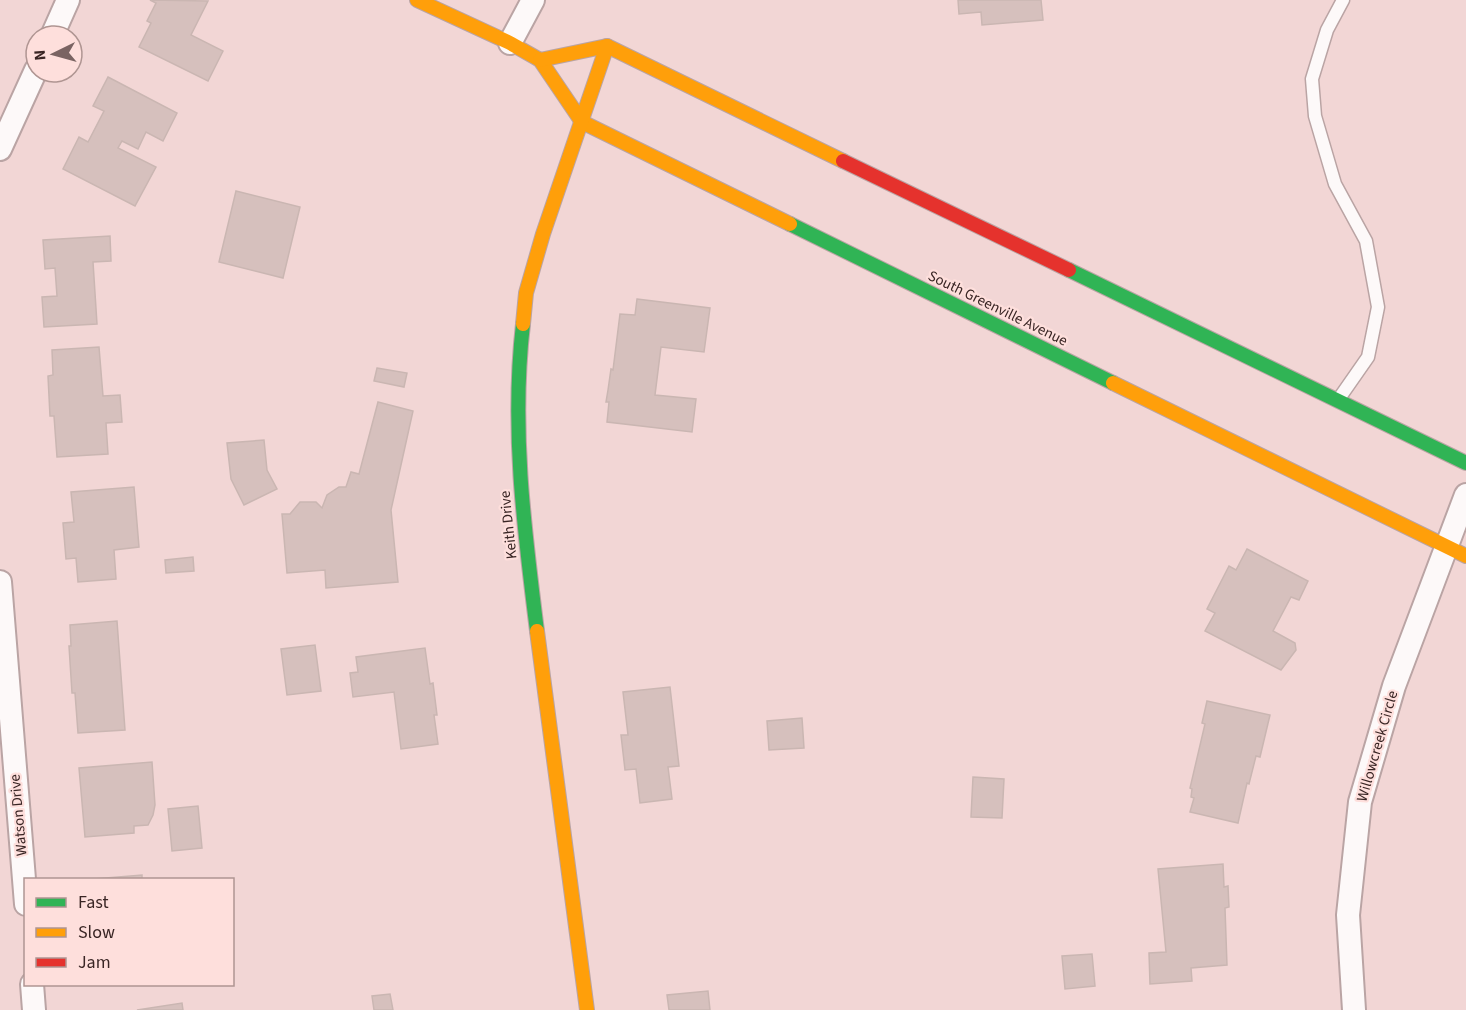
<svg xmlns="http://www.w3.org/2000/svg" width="1466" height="1010" viewBox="0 0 1466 1010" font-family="'Source Sans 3',sans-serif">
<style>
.building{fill:#d6c0bd;stroke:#cab6b2;stroke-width:1.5}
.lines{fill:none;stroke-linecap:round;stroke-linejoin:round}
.lane-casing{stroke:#baa4a4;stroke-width:15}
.street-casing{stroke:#baa4a4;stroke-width:26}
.fast-casing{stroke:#baa4a4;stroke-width:16}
.slow-casing{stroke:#baa4a4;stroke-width:16}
.jam-casing{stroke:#baa4a4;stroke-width:16}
.lane{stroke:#fdf9f9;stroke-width:12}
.street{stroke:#fdf9f9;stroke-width:22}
.fast{stroke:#30b455;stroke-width:14}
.slow{stroke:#ff9f0a;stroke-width:14}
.jam{stroke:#e5322d;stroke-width:14}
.labels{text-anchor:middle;stroke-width:4.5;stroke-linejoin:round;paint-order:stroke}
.street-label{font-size:15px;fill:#392524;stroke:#fedfdc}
</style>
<rect width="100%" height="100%" fill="#f2d6d5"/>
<g class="building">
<path d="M150,0L208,1L191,35L223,51L208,81L139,47L151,23L147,21L156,3Z"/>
<path d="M958,0H1041L1043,20L982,25L981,12L959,14Z"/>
<path d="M108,77L177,113L163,141L146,132L138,149L122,141L118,148L156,167L135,206L63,169L79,137L88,142L104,111L93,106Z"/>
<path d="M236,191L300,207L283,278L219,262Z"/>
<path d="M110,236L111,261L93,262L97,324L44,327L42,297L57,296L55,268L45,269L43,240Z"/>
<path d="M637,299L710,308L704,352L661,347L655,395L696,399L692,432L607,422L609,402H606L608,390L611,369L613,370L620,314L635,315Z"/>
<path d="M99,347L103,396L120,395L122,422L106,423L108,454L57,457L54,416H50L48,376L53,375L52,350Z"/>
<path d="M377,368L407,373L404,387L374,381Z"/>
<path d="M378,402L413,411L391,510L398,582L326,588L325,570L287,573L282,514H290L300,502H316L322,508L327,495L339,487H346L351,472L359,474Z"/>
<path d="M264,440L267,470L277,489L244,505L231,479L227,443Z"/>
<path d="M134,487L139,547L114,550L116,579L78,582L76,558L66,559L63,523L74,522L71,492Z"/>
<path d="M1247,549L1308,581L1299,600L1291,597L1273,631L1295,643L1296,650L1281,670L1205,631L1215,613L1207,609L1229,566L1236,570Z"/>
<path d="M193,557L194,571L166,573L165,560Z"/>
<path d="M117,621L125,730L78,733L75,693H72L69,646H71L70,625Z"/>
<path d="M315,645L321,691L287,695L281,649Z"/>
<path d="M425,648L430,684L433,683L437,715H434L438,744L401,749L394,692L353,697L350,673L358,672L356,657Z"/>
<path d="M670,687L679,766L668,767L672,799L640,803L636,769L625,770L621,735H628L623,692Z"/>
<path d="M1207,701L1270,715L1260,757L1256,756L1249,784L1247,783L1238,823L1190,812L1194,798L1191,797L1192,789L1190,788L1205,724L1202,723Z"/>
<path d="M802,718L804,748L769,750L767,721Z"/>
<path d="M152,762L155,805L153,815L148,825L134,826V833L85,837L79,768Z"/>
<path d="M973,777L1004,779L1002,818L971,817Z"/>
<path d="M198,806L202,848L172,851L168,809Z"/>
<path d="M1223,864L1224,887L1228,886L1229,907L1225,908L1227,965L1191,968L1192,981L1150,984L1149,953L1166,952L1158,869Z"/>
<path d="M142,875V880H94V879Z"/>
<path d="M1092,954L1095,986L1065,989L1062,956Z"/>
<path d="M708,991L710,1010H669L667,995Z"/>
<path d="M390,994L393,1010H374L372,996Z"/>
<path d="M182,1003L183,1010H137Z"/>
</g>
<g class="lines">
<defs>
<path id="lane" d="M1338,400L1368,357L1378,307L1366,241L1335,184L1315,116L1312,79L1327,30L1343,0"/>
<g id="street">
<path d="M52,36L68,0"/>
<path d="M510,43L533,0"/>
<path d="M0,149L36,70"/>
<path d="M0,582L26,904"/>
<path d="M32,984L34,1010"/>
<path d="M1354,1010L1348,915L1360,802L1394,686L1466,495"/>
</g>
<g id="fast">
<path d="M790,224L1113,383"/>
<path d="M1069,270L1466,463"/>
<path d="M523,324C511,428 524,528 537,631"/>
</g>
<g id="slow">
<path d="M417,0L510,43L540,60L582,122L790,224"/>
<path d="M540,60L607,46L843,161"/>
<path d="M523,324L526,293L543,234L607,46"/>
<path d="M1113,383L1466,556"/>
<path d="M537,631L587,1010"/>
</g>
<path id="jam" d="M843,161L1069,270"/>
</defs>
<use href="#lane" class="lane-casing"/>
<use href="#street" class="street-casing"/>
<use href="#fast" class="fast-casing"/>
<use href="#slow" class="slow-casing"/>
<use href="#jam" class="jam-casing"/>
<use href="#lane" class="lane"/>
<use href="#street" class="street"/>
<use href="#fast" class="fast"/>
<use href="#slow" class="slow"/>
<use href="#jam" class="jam"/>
</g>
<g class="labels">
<g class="street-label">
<text transform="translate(998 308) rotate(26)" y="5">South Greenville Avenue</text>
<text transform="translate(508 525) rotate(-96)" y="5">Keith Drive</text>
<text transform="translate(1377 746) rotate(-74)" y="5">Willowcreek Circle</text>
<text transform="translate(18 815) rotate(-95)" y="5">Watson Drive</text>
</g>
</g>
<rect x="24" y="878" width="210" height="108" fill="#fedfdc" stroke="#af9592" stroke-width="1.5"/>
<rect x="36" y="898" width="30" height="9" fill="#30b455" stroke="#af9592" stroke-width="1.5"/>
<text x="78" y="908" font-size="18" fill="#392524">Fast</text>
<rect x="36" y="928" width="30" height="9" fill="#ff9f0a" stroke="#af9592" stroke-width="1.5"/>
<text x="78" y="938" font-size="18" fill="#392524">Slow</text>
<rect x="36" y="958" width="30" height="9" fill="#e5322d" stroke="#af9592" stroke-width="1.5"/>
<text x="78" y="968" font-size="18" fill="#392524">Jam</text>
<g transform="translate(54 54) rotate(265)"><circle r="28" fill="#fedfdc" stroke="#af9592" stroke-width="1.5"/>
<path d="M0-4.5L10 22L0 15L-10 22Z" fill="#7a6362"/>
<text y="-9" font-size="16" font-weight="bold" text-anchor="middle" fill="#392524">N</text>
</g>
</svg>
